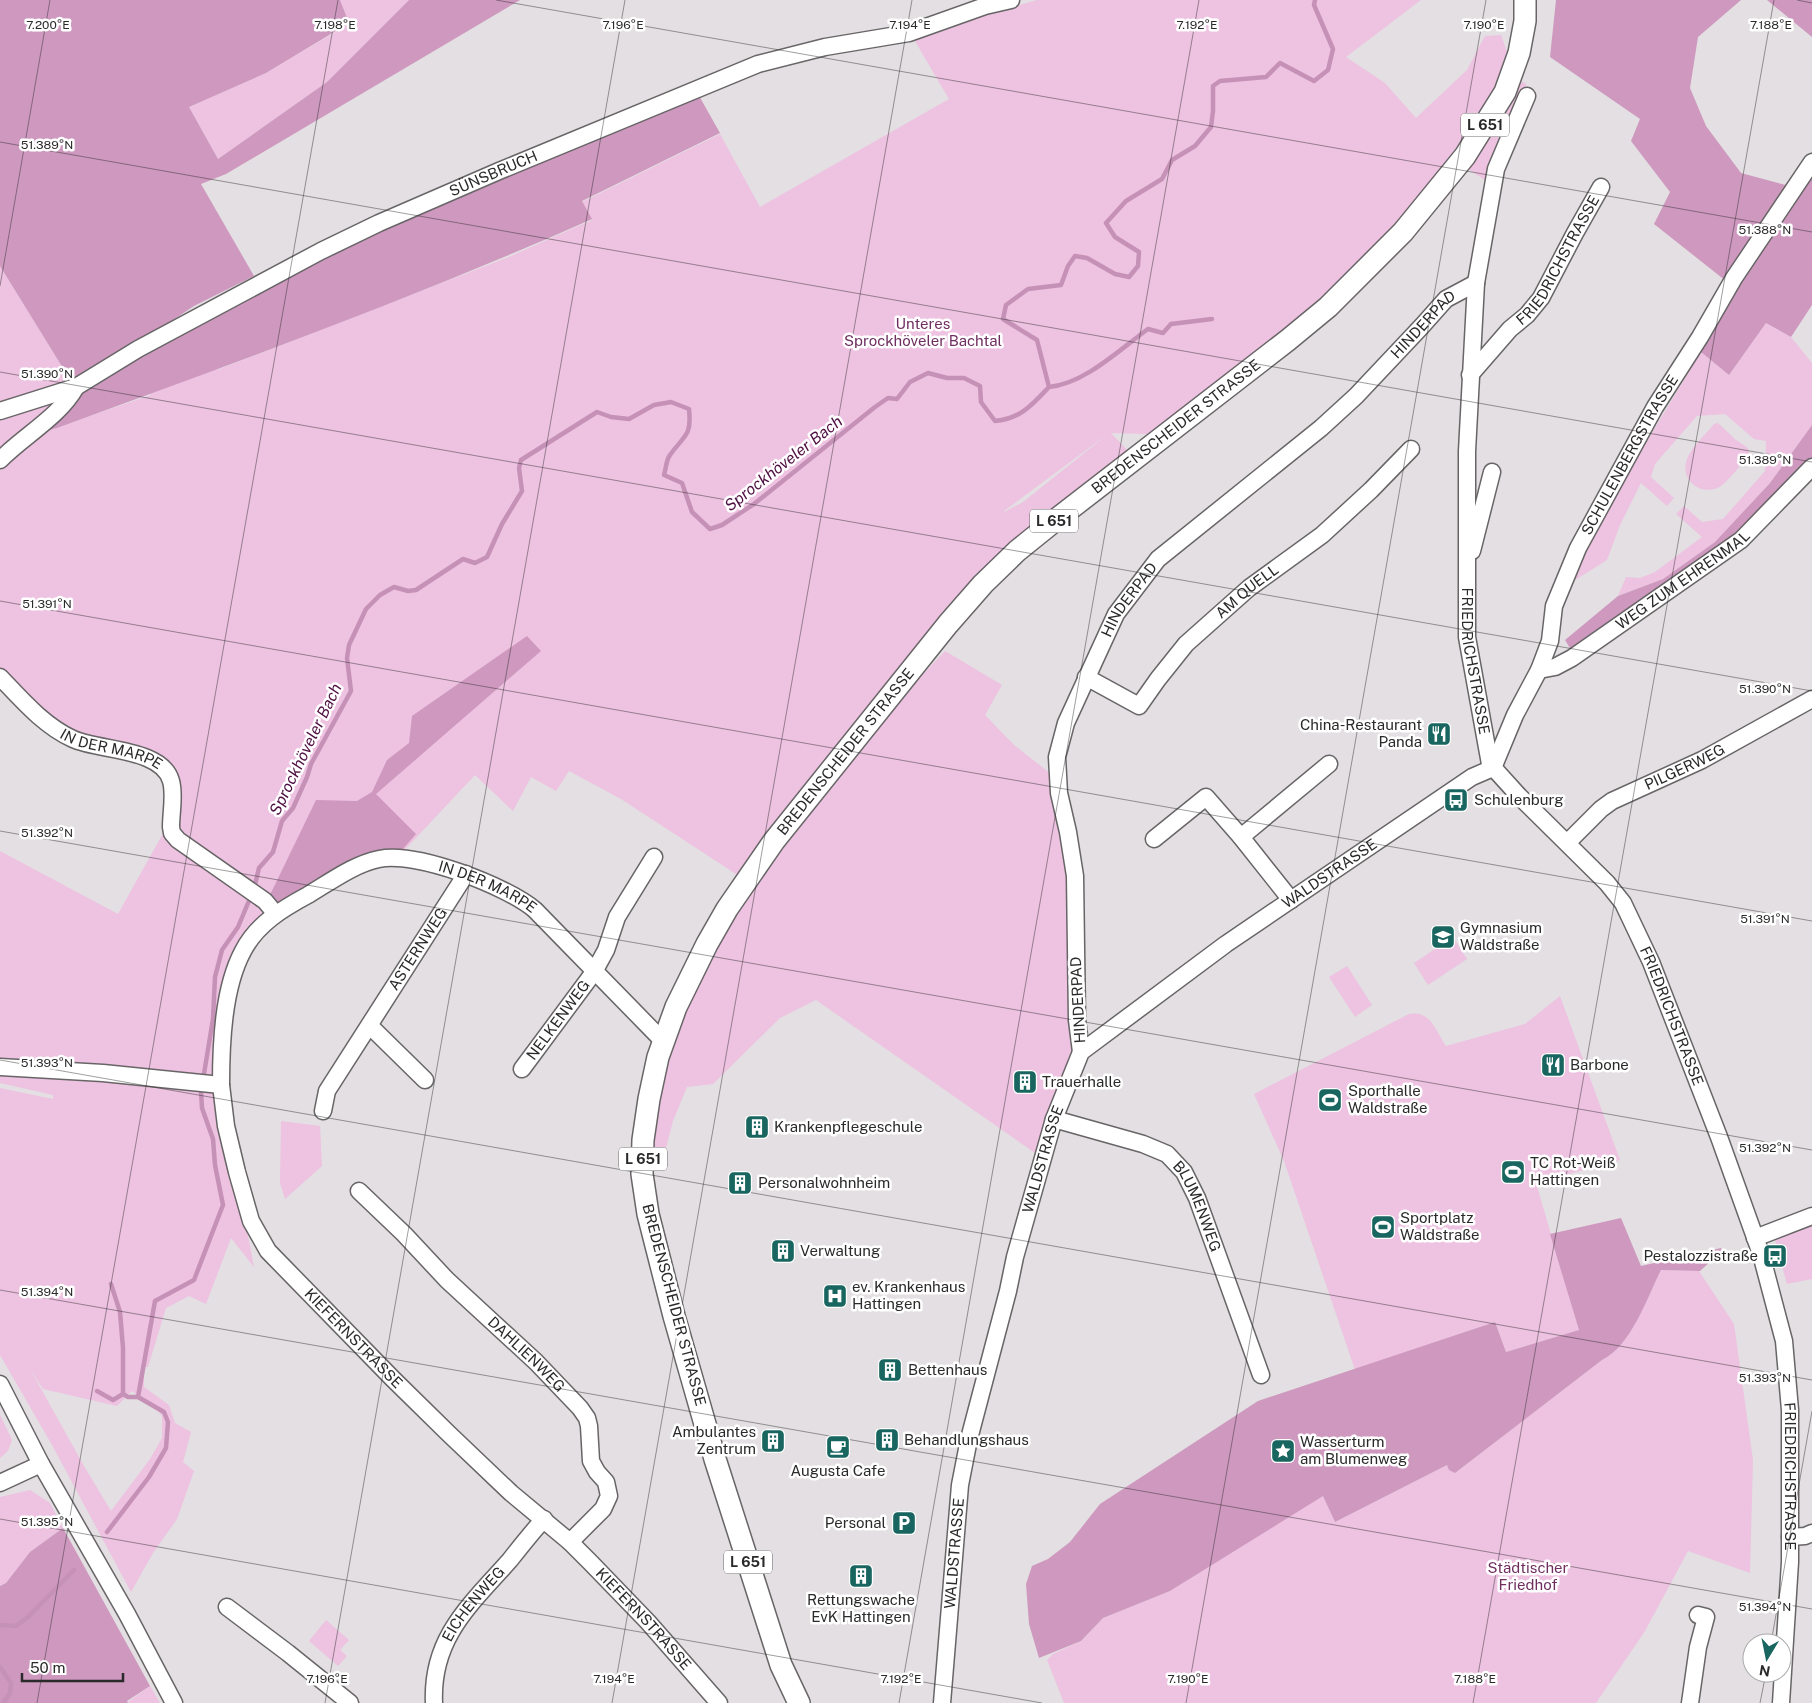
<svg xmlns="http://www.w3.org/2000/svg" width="1812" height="1703" viewBox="0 0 1812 1703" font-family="'Public Sans',sans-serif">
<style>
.green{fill:#eec2e1;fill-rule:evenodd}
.forest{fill:#ce98bf}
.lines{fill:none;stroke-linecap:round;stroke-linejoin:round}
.stream{stroke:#c691b7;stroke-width:4.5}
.minor-casing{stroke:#686567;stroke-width:19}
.major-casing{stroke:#686567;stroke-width:24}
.minor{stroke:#fff;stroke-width:16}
.major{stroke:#fff;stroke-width:21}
.ticks{fill:none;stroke:#2b2a2b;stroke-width:1;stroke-opacity:0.45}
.labels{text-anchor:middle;stroke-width:5;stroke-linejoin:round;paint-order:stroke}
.shield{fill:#fff;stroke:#6b6a6b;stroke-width:1}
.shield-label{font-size:14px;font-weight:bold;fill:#2b2a2b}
.street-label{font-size:15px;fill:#2b2a2b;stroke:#fff}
.park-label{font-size:15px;fill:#6f2e60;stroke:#fff}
.poi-label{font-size:15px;fill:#2b2a2b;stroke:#fff;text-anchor:start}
.water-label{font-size:16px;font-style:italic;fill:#4f0f43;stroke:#fff}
.ticks-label{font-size:12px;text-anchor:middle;fill:#2b2a2b;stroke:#fff;stroke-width:5;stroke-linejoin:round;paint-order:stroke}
</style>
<rect width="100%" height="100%" fill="#e3dfe2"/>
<g class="green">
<path d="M340,0H409L327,82L218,159L189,107L266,73L349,24Z"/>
<path d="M1037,0H1421L1346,57L1385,83L1416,118L1467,70L1485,36L1501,35L1510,60L1498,89L1437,186L1283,336L1152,433L1147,434L1111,433L1128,451L1049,514L739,876L621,799L569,771L556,791L531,777L513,811L475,775L398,857L269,912L224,1011L235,1168L254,1267L231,1238L206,1304L189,1296L166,1308L148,1367H144V1387L169,1405L175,1423L191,1432L183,1462L194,1471L177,1519L153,1553L131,1592L52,1445L0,1355V1088L53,1099V1095L0,1083V851L118,914L161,837L177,812L169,775L82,741L0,675V468L11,456L38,434L151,395L139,364L216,368L217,370L511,256L592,220L582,202L720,134L760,207L949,99L912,36ZM1108,434L1023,502L1004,512V511ZM30,1369L43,1389L117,1406L132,1391L156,1409L162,1416V1438L150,1459L111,1511L84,1466Z"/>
<path d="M1521,81L1526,84V89L1491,184L1465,167L1495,125Z"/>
<path d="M0,266L74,386L0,408Z"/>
<path d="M1766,323L1791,337L1812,363V425L1770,483L1715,542L1663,579L1618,596L1626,577L1640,578L1655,572L1702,537L1676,514L1684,506L1702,522L1723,519L1765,471L1766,441L1754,439L1725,414L1697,416L1655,464L1651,477L1674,498L1667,506L1641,483L1620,525L1607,560L1572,582L1585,549L1635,461L1701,352L1729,375Z"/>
<path d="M67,395L0,455V416Z"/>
<path d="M1718,423L1736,440L1748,448L1749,453C1744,462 1729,480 1721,486C1702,498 1679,480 1687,459C1691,448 1706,434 1714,424Z"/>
<path d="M945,651L1002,685L985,715L1014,745L1051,774L1071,874L1075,1042L1057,1088L1035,1153L816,1000L780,1018L713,1084L687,1087L673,1121L664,1156L650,1166L664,1059L683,1008L720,936L786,840L889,710Z"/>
<path d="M1453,937L1467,959L1428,985L1414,963Z"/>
<path d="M1347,966L1372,1005L1355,1017L1329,977Z"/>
<path d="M1560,996L1620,1160L1536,1183L1579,1330L1506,1352L1495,1322L1355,1370L1284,1161L1254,1094L1409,1014C1431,1010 1435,1030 1446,1046L1525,1024Z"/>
<path d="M281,1121L320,1126L322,1166L285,1199L280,1183Z"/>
<path d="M1812,1223V1279L1787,1284L1775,1240Z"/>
<path d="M1661,1270L1699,1271L1734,1324L1753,1460L1750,1573L1688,1551L1645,1631L1596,1703H1064L1047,1660L1053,1654L1081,1641L1103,1618L1170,1591L1323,1495L1335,1522L1447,1465L1455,1473L1602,1360C1628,1348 1649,1295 1661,1270Z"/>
<path d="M0,1415L12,1440L8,1451L0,1458Z"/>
<path d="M30,1490L50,1503L63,1528L30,1552L6,1583L0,1586V1497Z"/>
<path d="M326,1620L349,1640L340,1650L347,1656L338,1666L309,1641Z"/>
<path d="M150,1686L160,1703H128V1702Z"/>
</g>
<g class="forest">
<path d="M0,0H340L349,23L266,73L189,107L218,159L327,82L409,0H520L226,174L201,184L254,276L194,306L74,386L0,266Z"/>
<path d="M1556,0H1741L1698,37L1690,88L1706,126L1741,173L1789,186L1812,152V305L1791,337L1766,323L1729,375L1701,352L1726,281L1654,224L1670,192L1631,141L1640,119L1550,57Z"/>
<path d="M1767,0H1812V37Z"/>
<path d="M698,94L720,133L582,201L592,219C417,297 237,362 57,428L37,433L78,389L318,255Z"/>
<path d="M1812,425V462L1745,534L1573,653L1565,640L1618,596L1663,579L1715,542L1770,483Z"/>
<path d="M527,636L541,651L376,794L416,834L403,849L383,850L354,862L279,906L269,897L316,800L357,801L372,792L387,760L409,743L412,716Z"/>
<path d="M1621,1218L1641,1266L1721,1248L1724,1254L1713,1259L1700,1271L1661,1270C1647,1298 1631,1346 1602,1360L1455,1473L1449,1470L1447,1465L1335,1522L1323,1496L1170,1591L1103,1618L1081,1641L1039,1658L1029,1624L1026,1584L1032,1566L1048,1559L1070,1542L1100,1504L1258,1401L1495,1322L1506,1352L1579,1330L1550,1234Z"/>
<path d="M63,1528L150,1686L127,1701L128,1703H0V1586L6,1583L30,1552Z"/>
</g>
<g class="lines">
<g class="stream">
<path d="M1049,387C1084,384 1119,350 1148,329L1163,333L1171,324L1212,319"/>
<path d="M254,889L259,868L273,852L282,821L293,808L307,777L311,764L351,691L347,658L349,645L366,609L380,595L394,587L408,591L416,590L463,559L475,563L487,557L502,524L522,491L519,468L521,460L597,412L611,417L629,419L654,405L671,402L689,409C692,437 684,435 670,455C666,460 666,469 664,475L682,483L692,512L710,529L722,525L754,504L875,407L888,398L897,399L910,382L928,373L947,378H964L980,386L981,402L995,421C1020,419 1032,405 1049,387L1037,340L1003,319L1006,305L1028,289L1061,285L1068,266L1075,256L1087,258L1115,274L1129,277L1138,266L1139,252L1115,237L1106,223L1126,201L1162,179L1172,160L1195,146L1211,127L1213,111V86L1220,81L1266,77L1280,63L1314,81L1328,70L1333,49L1314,5L1315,0"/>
<path d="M111,1284L120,1312L123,1348V1394"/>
<path d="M97,1391L113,1400L123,1394L128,1397H138"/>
<path d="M107,1532L149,1477L166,1448L168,1422L164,1412L138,1397L155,1301L194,1280L223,1205L215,1165L213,1139L202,1108L201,1092L213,1019L215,977L222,950L238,927L251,896"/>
<path d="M0,1625L16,1626L28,1617L74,1570"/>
<path d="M0,1667L11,1683L10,1693L3,1703"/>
</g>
<defs>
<g id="minor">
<path id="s1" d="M1527,96L1496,169L1476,283L1467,451V637L1490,764L1519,796L1607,883L1623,903L1651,962L1719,1137L1761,1254L1784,1341L1790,1410V1562L1781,1703"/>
<path id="s2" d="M1470,375L1510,329L1527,315L1541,298L1575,233L1601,187"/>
<path id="s3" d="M0,411L76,387L138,349L321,251L379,223L499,171L758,64L825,47L909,33L985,6L1011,0"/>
<path d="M0,460C25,435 59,417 76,387"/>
<path d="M1472,551L1492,472"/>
<path id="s4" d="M1539,670L1555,667L1572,658L1741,540L1812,467"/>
<path id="s5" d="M0,677C21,699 44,726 73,739C99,751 162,748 171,781C175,795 171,812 171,827L172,833L178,840L265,901L275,913"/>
<path id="s6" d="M1086,677L1139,706L1158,679L1186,644L1249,588L1322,535L1371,490L1411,449"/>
<path id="s7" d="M1493,768L1515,715L1539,670L1550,641L1554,606L1578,548L1655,407L1700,337L1734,278L1812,162"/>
<path d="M1241,837L1329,764"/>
<path d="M1154,839L1206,797L1241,837L1291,900"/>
<path id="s8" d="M1567,843L1601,809L1612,801L1702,760L1812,699"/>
<path d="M370,1026L425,1080"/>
<path id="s9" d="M1081,1052L1077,1020L1075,876L1068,832L1059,793L1057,757L1066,723L1116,614L1158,559L1321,428L1356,396L1422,326L1446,299L1476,283"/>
<path id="s10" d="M0,1067L103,1073L221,1085L226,1126L237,1172L251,1221L268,1251L393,1379L448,1433L511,1493L570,1542L591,1563L648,1622L719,1703"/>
<path id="s11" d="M522,1069L594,972L606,950L617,917L654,857"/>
<path id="s12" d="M221,1085C221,1044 223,988 243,951C257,924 282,909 308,895C330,882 354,864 379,859C416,851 507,886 535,910L663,1041"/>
<path id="s13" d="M323,1111L327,1091L466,874"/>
<path id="s14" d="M1054,1119L1143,1144L1167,1154L1184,1172L1197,1198L1261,1375"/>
<path id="s15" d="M359,1191L404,1234L447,1280L536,1362L580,1408L587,1418L589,1426L591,1461L597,1472L606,1482L609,1496L603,1509L570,1542"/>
<path d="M1755,1238L1812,1216"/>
<path d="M0,1384L41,1464L127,1614L174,1703"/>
<path d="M0,1483L41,1464"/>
<path d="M1790,1537L1805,1536L1812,1533"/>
<path d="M227,1607L288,1653L350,1703"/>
<path id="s16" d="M434,1703C431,1638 470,1605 510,1560C521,1546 532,1532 544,1519"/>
<path id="s17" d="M942,1703L960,1485L969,1439L1008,1291L1015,1257L1054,1119L1081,1052L1226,944L1472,777L1493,768"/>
<path d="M1690,1703L1698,1647L1706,1617L1698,1615"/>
</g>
<g id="major">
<path id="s18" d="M799,1703L781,1665L715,1459L674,1316L648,1214L642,1174L643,1140L649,1099L658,1057L676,1007L707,944L727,909L774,841L948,624L983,584L1017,551L1053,522L1288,340L1328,307L1403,232L1465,156L1505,92L1519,53L1525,21V0"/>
</g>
</defs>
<use href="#minor" class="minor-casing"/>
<use href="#major" class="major-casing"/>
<use href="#minor" class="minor"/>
<use href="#major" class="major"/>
</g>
<path class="ticks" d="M496,0L1812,232M1797,0L1812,3M0,142L1812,462M0,286L50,0M0,372L1812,691M0,601L1812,921M0,831L1812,1150M0,1060L1812,1380M0,1290L1812,1609M0,1519L1042,1703M1771,1643L1812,1411M37,1703L338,0M325,1703L625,0M612,1703L912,0M899,1703L1199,0M1186,1703L1486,0M1473,1703L1774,0M1760,1703L1766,1673"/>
<defs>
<symbol id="restaurant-square" viewBox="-11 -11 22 22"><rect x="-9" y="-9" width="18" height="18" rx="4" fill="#19655f" stroke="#fff"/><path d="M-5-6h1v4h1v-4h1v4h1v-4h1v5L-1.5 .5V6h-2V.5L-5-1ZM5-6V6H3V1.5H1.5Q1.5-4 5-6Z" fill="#fff"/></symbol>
<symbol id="bus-square" viewBox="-11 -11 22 22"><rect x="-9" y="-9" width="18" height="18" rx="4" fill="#19655f" stroke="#fff"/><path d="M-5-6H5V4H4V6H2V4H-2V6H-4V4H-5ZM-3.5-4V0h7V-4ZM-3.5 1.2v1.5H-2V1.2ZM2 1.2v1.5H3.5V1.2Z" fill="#fff"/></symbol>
<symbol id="school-square" viewBox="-11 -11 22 22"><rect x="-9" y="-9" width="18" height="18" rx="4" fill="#19655f" stroke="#fff"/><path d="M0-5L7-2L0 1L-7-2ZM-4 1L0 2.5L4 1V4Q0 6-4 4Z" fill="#fff"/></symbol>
<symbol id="building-square" viewBox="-11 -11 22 22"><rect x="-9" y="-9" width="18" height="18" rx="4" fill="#19655f" stroke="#fff"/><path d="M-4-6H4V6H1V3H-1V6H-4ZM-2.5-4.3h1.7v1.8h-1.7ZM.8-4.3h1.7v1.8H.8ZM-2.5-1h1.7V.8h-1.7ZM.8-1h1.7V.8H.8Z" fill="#fff"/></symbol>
<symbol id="stadium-square" viewBox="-11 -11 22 22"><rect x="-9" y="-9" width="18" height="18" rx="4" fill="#19655f" stroke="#fff"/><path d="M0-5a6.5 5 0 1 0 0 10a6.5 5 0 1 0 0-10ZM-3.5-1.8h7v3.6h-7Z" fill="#fff"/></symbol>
<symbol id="hospital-square" viewBox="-11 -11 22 22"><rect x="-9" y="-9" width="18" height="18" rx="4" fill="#19655f" stroke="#fff"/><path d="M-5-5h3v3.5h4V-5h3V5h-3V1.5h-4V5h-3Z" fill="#fff"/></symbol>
<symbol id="cafe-square" viewBox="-11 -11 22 22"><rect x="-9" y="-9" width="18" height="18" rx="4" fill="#19655f" stroke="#fff"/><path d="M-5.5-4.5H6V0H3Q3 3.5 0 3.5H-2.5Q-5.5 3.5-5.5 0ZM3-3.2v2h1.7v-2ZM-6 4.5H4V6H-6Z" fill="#fff"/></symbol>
<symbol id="sight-square" viewBox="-11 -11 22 22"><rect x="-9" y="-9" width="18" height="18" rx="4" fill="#19655f" stroke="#fff"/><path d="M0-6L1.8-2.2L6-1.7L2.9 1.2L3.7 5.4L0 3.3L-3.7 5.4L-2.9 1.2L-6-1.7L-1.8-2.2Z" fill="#fff"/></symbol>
<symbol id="parking-square" viewBox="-11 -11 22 22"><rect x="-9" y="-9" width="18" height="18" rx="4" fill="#19655f" stroke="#fff"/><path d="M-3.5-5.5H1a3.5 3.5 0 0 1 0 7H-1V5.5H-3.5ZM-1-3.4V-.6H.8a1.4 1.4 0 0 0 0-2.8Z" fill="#fff"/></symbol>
</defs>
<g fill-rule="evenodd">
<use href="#restaurant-square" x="1425" y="720" width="28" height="28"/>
<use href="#bus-square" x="1442" y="786" width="28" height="28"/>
<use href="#school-square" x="1429" y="923" width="28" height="28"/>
<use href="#restaurant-square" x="1539" y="1051" width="28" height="28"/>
<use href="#building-square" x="1011" y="1068" width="28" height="28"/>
<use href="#stadium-square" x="1316" y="1086" width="28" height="28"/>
<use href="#building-square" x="743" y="1113" width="28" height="28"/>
<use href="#stadium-square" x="1499" y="1158" width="28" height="28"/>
<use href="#building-square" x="726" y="1169" width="28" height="28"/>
<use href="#stadium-square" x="1369" y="1213" width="28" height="28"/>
<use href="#building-square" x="769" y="1237" width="28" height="28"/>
<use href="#bus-square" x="1761" y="1242" width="28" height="28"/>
<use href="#hospital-square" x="821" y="1282" width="28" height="28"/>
<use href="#building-square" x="876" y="1356" width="28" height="28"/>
<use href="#building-square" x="873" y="1426" width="28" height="28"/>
<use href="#building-square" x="759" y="1427" width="28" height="28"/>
<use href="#cafe-square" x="824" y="1433" width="28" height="28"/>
<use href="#sight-square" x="1269" y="1437" width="28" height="28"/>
<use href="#parking-square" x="890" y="1509" width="28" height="28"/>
<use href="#building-square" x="847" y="1562" width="28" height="28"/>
</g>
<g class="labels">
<g class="shield">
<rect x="1461" y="113.5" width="48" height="23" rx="4"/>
<rect x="1030" y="509.5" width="48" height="23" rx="4"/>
<rect x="619" y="1147.5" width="48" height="23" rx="4"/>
<rect x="724" y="1550.5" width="48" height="23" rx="4"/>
</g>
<g class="shield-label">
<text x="1485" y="130">L 651</text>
<text x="1054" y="526">L 651</text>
<text x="643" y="1164">L 651</text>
<text x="748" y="1567">L 651</text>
</g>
<g class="street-label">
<text dy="5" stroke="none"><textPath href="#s3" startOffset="549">SÜNSBRUCH</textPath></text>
<text dy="5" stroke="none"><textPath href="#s2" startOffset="146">FRIEDRICHSTRASSE</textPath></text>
<text dy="5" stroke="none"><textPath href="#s9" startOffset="876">HINDERPAD</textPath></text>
<text dy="5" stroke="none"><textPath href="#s18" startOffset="1498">BREDENSCHEIDER STRASSE</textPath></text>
<text dy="5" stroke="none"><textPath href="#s7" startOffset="344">SCHULENBERGSTRASSE</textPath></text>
<text dy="5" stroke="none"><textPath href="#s4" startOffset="171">WEG ZUM EHRENMAL</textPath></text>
<text dy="5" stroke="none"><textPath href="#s6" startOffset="219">AM QUELL</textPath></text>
<text dy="5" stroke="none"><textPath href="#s9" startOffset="471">HINDERPAD</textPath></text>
<text dy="5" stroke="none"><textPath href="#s1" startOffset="574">FRIEDRICHSTRASSE</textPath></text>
<text dy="5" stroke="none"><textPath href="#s5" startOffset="136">IN DER MARPE</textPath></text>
<text dy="5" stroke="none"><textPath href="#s18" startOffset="1032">BREDENSCHEIDER STRASSE</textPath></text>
<text dy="5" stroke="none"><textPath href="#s8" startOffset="142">PILGERWEG</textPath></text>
<text dy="5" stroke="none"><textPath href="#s17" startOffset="975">WALDSTRASSE</textPath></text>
<text dy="5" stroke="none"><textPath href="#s12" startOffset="418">IN DER MARPE</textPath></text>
<text dy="5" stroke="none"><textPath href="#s13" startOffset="189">ASTERNWEG</textPath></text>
<text transform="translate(1078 1000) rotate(-93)" y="5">HINDERPAD</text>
<text dy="5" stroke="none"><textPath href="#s1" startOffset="994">FRIEDRICHSTRASSE</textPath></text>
<text dy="5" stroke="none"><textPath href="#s11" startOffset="61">NELKENWEG</textPath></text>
<text dy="5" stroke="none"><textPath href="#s17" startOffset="555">WALDSTRASSE</textPath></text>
<text dy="5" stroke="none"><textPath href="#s14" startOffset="180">BLUMENWEG</textPath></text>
<text transform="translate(674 1305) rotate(75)" y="5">BREDENSCHEIDER STRASSE</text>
<text dy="5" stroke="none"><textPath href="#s10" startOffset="518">KIEFERNSTRASSE</textPath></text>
<text dy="5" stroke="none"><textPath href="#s15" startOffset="234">DAHLIENWEG</textPath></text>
<text dy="5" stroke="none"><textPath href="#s1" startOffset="1474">FRIEDRICHSTRASSE</textPath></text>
<text dy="5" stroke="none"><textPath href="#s17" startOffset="150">WALDSTRASSE</textPath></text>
<text dy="5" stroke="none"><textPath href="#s16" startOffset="110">EICHENWEG</textPath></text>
<text dy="5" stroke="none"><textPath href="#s10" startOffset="922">KIEFERNSTRASSE</textPath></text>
</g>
<g class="park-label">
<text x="923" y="329">Unteres<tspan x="923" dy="17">Sprockhöveler Bachtal</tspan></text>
<text x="1528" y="1573">Städtischer<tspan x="1528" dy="17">Friedhof</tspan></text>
</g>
<g class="poi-label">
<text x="1422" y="730" text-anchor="end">China-Restaurant<tspan x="1422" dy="17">Panda</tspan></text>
<text x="1474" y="805">Schulenburg</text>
<text x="1460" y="933">Gymnasium<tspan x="1460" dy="17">Waldstraße</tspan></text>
<text x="1570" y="1070">Barbone</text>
<text x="1042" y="1087">Trauerhalle</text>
<text x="1348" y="1096">Sporthalle<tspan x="1348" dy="17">Waldstraße</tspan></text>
<text x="774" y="1132">Krankenpflegeschule</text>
<text x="1530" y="1168">TC Rot-Weiß<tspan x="1530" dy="17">Hattingen</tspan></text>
<text x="758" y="1188">Personalwohnheim</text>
<text x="1400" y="1223">Sportplatz<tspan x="1400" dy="17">Waldstraße</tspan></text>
<text x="800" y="1256">Verwaltung</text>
<text x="1758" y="1261" text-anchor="end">Pestalozzistraße</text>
<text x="852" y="1292">ev. Krankenhaus<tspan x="852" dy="17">Hattingen</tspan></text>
<text x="908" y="1375">Bettenhaus</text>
<text x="756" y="1437" text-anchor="end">Ambulantes<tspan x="756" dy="17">Zentrum</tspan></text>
<text x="904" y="1445">Behandlungshaus</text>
<text x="1300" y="1447">Wasserturm<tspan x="1300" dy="17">am Blumenweg</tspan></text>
<text x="838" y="1476" text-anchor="middle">Augusta Cafe</text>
<text x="886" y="1528" text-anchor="end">Personal</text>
<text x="861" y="1605" text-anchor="middle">Rettungswache<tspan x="861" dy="17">EvK Hattingen</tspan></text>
</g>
<g class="water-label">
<text transform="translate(783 463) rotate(-38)" y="6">Sprockhöveler Bach</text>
<text transform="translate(305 749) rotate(-64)" y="6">Sprockhöveler Bach</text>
</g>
</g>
<g class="ticks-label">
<text x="48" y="29">7.200°E</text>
<text x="335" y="29">7.198°E</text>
<text x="623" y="29">7.196°E</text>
<text x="910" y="29">7.194°E</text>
<text x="1197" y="29">7.192°E</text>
<text x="1484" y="29">7.190°E</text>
<text x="1771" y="29">7.188°E</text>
<text x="47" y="149">51.389°N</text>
<text x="1765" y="234">51.388°N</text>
<text x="47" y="378">51.390°N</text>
<text x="1765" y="464">51.389°N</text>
<text x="47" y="608">51.391°N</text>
<text x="1765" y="693">51.390°N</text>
<text x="47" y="837">51.392°N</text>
<text x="1765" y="923">51.391°N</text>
<text x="47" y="1067">51.393°N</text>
<text x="1765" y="1152">51.392°N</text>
<text x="47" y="1296">51.394°N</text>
<text x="1765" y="1382">51.393°N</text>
<text x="47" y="1526">51.395°N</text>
<text x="1765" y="1611">51.394°N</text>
<text x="327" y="1683">7.196°E</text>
<text x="614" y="1683">7.194°E</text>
<text x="901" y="1683">7.192°E</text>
<text x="1188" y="1683">7.190°E</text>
<text x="1475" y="1683">7.188°E</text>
</g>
<g transform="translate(1767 1658) rotate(190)"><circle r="24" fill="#ffffff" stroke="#aaaaaa"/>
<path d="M0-4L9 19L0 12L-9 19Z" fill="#19655f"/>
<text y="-8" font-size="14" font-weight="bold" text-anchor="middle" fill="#2b2a2b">N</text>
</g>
<path d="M22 1673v8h101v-8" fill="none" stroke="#2b2a2b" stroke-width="2.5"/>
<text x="30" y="1673" font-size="15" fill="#2b2a2b" stroke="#ffffff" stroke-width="4" paint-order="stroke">50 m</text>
</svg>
